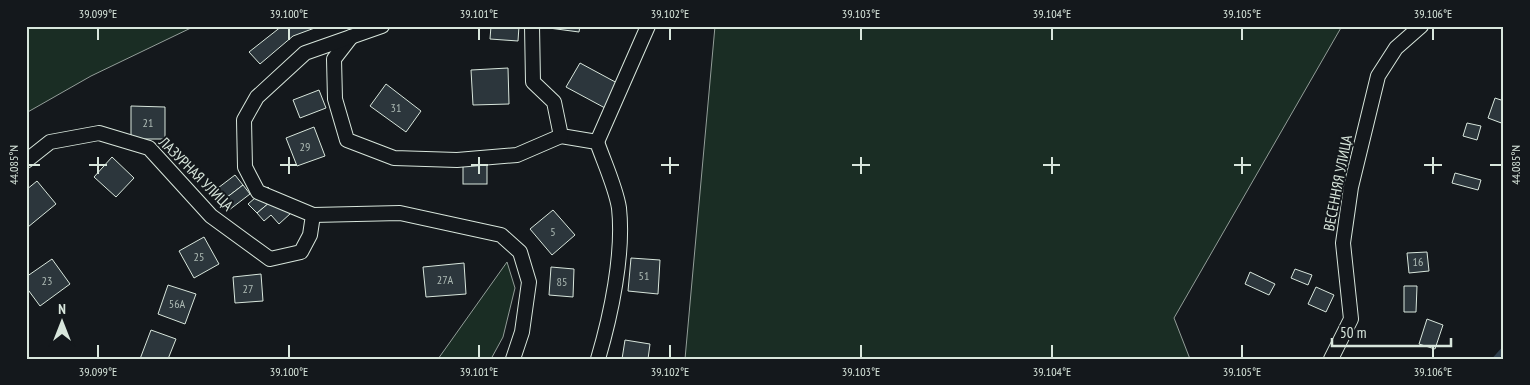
<svg xmlns="http://www.w3.org/2000/svg" width="1530" height="385" viewBox="0 0 1530 385" font-family="'PT Sans Narrow',sans-serif">
<style>
.green{fill:#1a2d24;stroke:#939e99}
.lines{fill:none;stroke-linecap:round;stroke-linejoin:round}
.stream{stroke:#2f3f4d;stroke-width:5}
.building{fill:#2c363c;stroke:#d8e6dc}
.street-casing{stroke:#d8e6dc;stroke-width:16}
.street{stroke:#14181c;stroke-width:14}
.ticks{fill:none;stroke:#d8e6dc;stroke-width:2}
.labels{text-anchor:middle;stroke-width:4;stroke-linejoin:round;paint-order:stroke}
.number-label{font-size:12px;fill:#adbab4}
.street-label{font-size:15px;fill:#d8e6dc;stroke:#14181c}
.neatline{fill:none;stroke:#d8e6dc;stroke-width:2}
.ticks-label{font-size:12px;text-anchor:middle;fill:#d8e6dc}
</style>
<rect width="100%" height="100%" fill="#14181c"/>
<g class="green">
<path d="M26,26H195L91,76L26,113Z"/>
<path d="M715,26H1342L1174,318L1190,359H685Z"/>
<path d="M507,262L515,288L503,337L491,359H438Z"/>
</g>
<g class="lines">
<path class="stream" d="M1495,359L1504,349"/>
</g>
<g class="building">
<path d="M282,26H320L293,36L260,64L249,52Z"/>
<path d="M491,26H519L518,41L490,39Z"/>
<path d="M549,26H580L579,32L549,28Z"/>
<path d="M580,63L619,84L605,108L566,87Z"/>
<path d="M508,68L509,104L473,105L471,70Z"/>
<path d="M386,84L421,111L406,132L370,106Z"/>
<path d="M319,90L326,108L300,118L293,100Z"/>
<path d="M1495,98L1504,101V124L1488,118Z"/>
<path d="M131,106L165,107V139H131Z"/>
<path d="M1467,123L1481,126L1477,140L1463,136Z"/>
<path d="M314,127L325,156L297,166L286,138Z"/>
<path d="M112,157L134,178L116,197L94,177Z"/>
<rect x="463" y="162" width="24" height="22"/>
<path d="M1455,173L1481,180L1478,190L1452,183Z"/>
<path d="M235,175L243,185L222,201L214,191Z"/>
<path d="M37,181L56,204L28,227L26,190Z"/>
<path d="M243,185L250,194L229,210L222,201Z"/>
<path d="M268,187L276,197L257,213L248,204Z"/>
<path d="M276,197L291,213L279,224L271,215L264,221L257,213Z"/>
<path d="M553,210L575,235L552,255L530,229Z"/>
<path d="M204,237L219,264L194,278L179,251Z"/>
<path d="M1427,252L1429,271L1409,273L1407,253Z"/>
<path d="M631,258L660,260L658,294L628,291Z"/>
<path d="M52,259L70,284L40,306L26,287V277Z"/>
<path d="M464,263L466,294L426,297L423,267Z"/>
<path d="M551,267L574,269L573,297L549,295Z"/>
<path d="M1295,269L1312,275L1308,285L1291,278Z"/>
<path d="M1250,272L1275,284L1269,295L1245,284Z"/>
<path d="M261,274L263,301L235,303L233,277Z"/>
<path d="M168,285L196,294L185,324L158,314Z"/>
<path d="M1404,286H1417L1416,312H1404Z"/>
<path d="M1316,287L1334,295L1326,312L1308,304Z"/>
<path d="M1427,319L1443,325L1435,349L1419,344Z"/>
<path d="M151,330L176,339L168,359H140Z"/>
<path d="M625,340L650,344L648,359H622Z"/>
</g>
<g class="lines">
<defs>
<g id="street">
<path d="M532,26L533,82L554,102L561,136L597,142C604,162 616,188 619,208C624,254 611,315 598,359"/>
<path d="M351,37L334,59L335,99L347,140L394,158L457,160L517,155L561,136"/>
<path d="M597,142L648,26"/>
<path d="M26,161L50,142L99,133L149,148L211,216L270,259L301,252L310,235L313,215L258,192L245,167L244,120L257,97L305,53L382,26"/>
<path d="M313,215L400,213L501,235L520,252L529,282L522,332L513,359"/>
<path d="M1331,359L1351,319L1343,243L1351,187L1378,76L1396,48L1421,26"/>
</g>
</defs>
<use href="#street" class="street-casing"/>
<use href="#street" class="street"/>
</g>
<path class="ticks" d="M98,28V40M289,28V40M479,28V40M670,28V40M861,28V40M1052,28V40M1242,28V40M1433,28V40M98,157V174M289,157V174M479,157V174M670,157V174M861,157V174M1052,157V174M1242,157V174M1433,157V174M28,165H40M89,165H107M280,165H297M471,165H488M661,165H679M852,165H870M1043,165H1060M1234,165H1251M1424,165H1442M1490,165H1502M98,345V358M289,345V358M479,345V358M670,345V358M861,345V358M1052,345V358M1242,345V358M1433,345V358"/>
<g class="labels">
<g class="number-label">
<text x="396" y="112">31</text>
<text x="148" y="127">21</text>
<text x="305" y="151">29</text>
<text x="553" y="236">5</text>
<text x="199" y="261">25</text>
<text x="1418" y="266">16</text>
<text x="644" y="280">51</text>
<text x="445" y="284">27А</text>
<text x="47" y="285">23</text>
<text x="562" y="286">85</text>
<text x="248" y="293">27</text>
<text x="177" y="308">56А</text>
</g>
<g class="street-label">
<text transform="translate(196 174) rotate(45)" y="5">ЛАЗУРНАЯ УЛИЦА</text>
<text transform="translate(1338 183) rotate(-79)" y="5">ВЕСЕННЯЯ УЛИЦА</text>
</g>
</g>
<rect width="1530" height="385" fill="none" stroke="#14181c" stroke-width="55"/>
<g transform="translate(62 322)" stroke="#14181c" stroke-width="4" paint-order="stroke">
<path d="M0-4L9 19L0 12L-9 19Z" fill="#d8e6dc"/>
<text y="-8" font-size="14" font-weight="bold" text-anchor="middle" fill="#d8e6dc">N</text>
</g>
<path d="M1332 338v8h119v-8" fill="none" stroke="#d8e6dc" stroke-width="2.5"/>
<text x="1340" y="338" font-size="15" fill="#d8e6dc" stroke="#14181c" stroke-width="4" paint-order="stroke">50 m</text>
<rect x="28" y="28" width="1474" height="330" class="neatline"/>
<g class="ticks-label">
<text x="98" y="18">39.099°E</text>
<text x="289" y="18">39.100°E</text>
<text x="479" y="18">39.101°E</text>
<text x="670" y="18">39.102°E</text>
<text x="861" y="18">39.103°E</text>
<text x="1052" y="18">39.104°E</text>
<text x="1242" y="18">39.105°E</text>
<text x="1433" y="18">39.106°E</text>
<text transform="translate(14 165) rotate(-90)" y="4">44.085°N</text>
<text transform="translate(1516 165) rotate(-90)" y="4">44.085°N</text>
<text x="98" y="376">39.099°E</text>
<text x="289" y="376">39.100°E</text>
<text x="479" y="376">39.101°E</text>
<text x="670" y="376">39.102°E</text>
<text x="861" y="376">39.103°E</text>
<text x="1052" y="376">39.104°E</text>
<text x="1242" y="376">39.105°E</text>
<text x="1433" y="376">39.106°E</text>
</g>
</svg>
